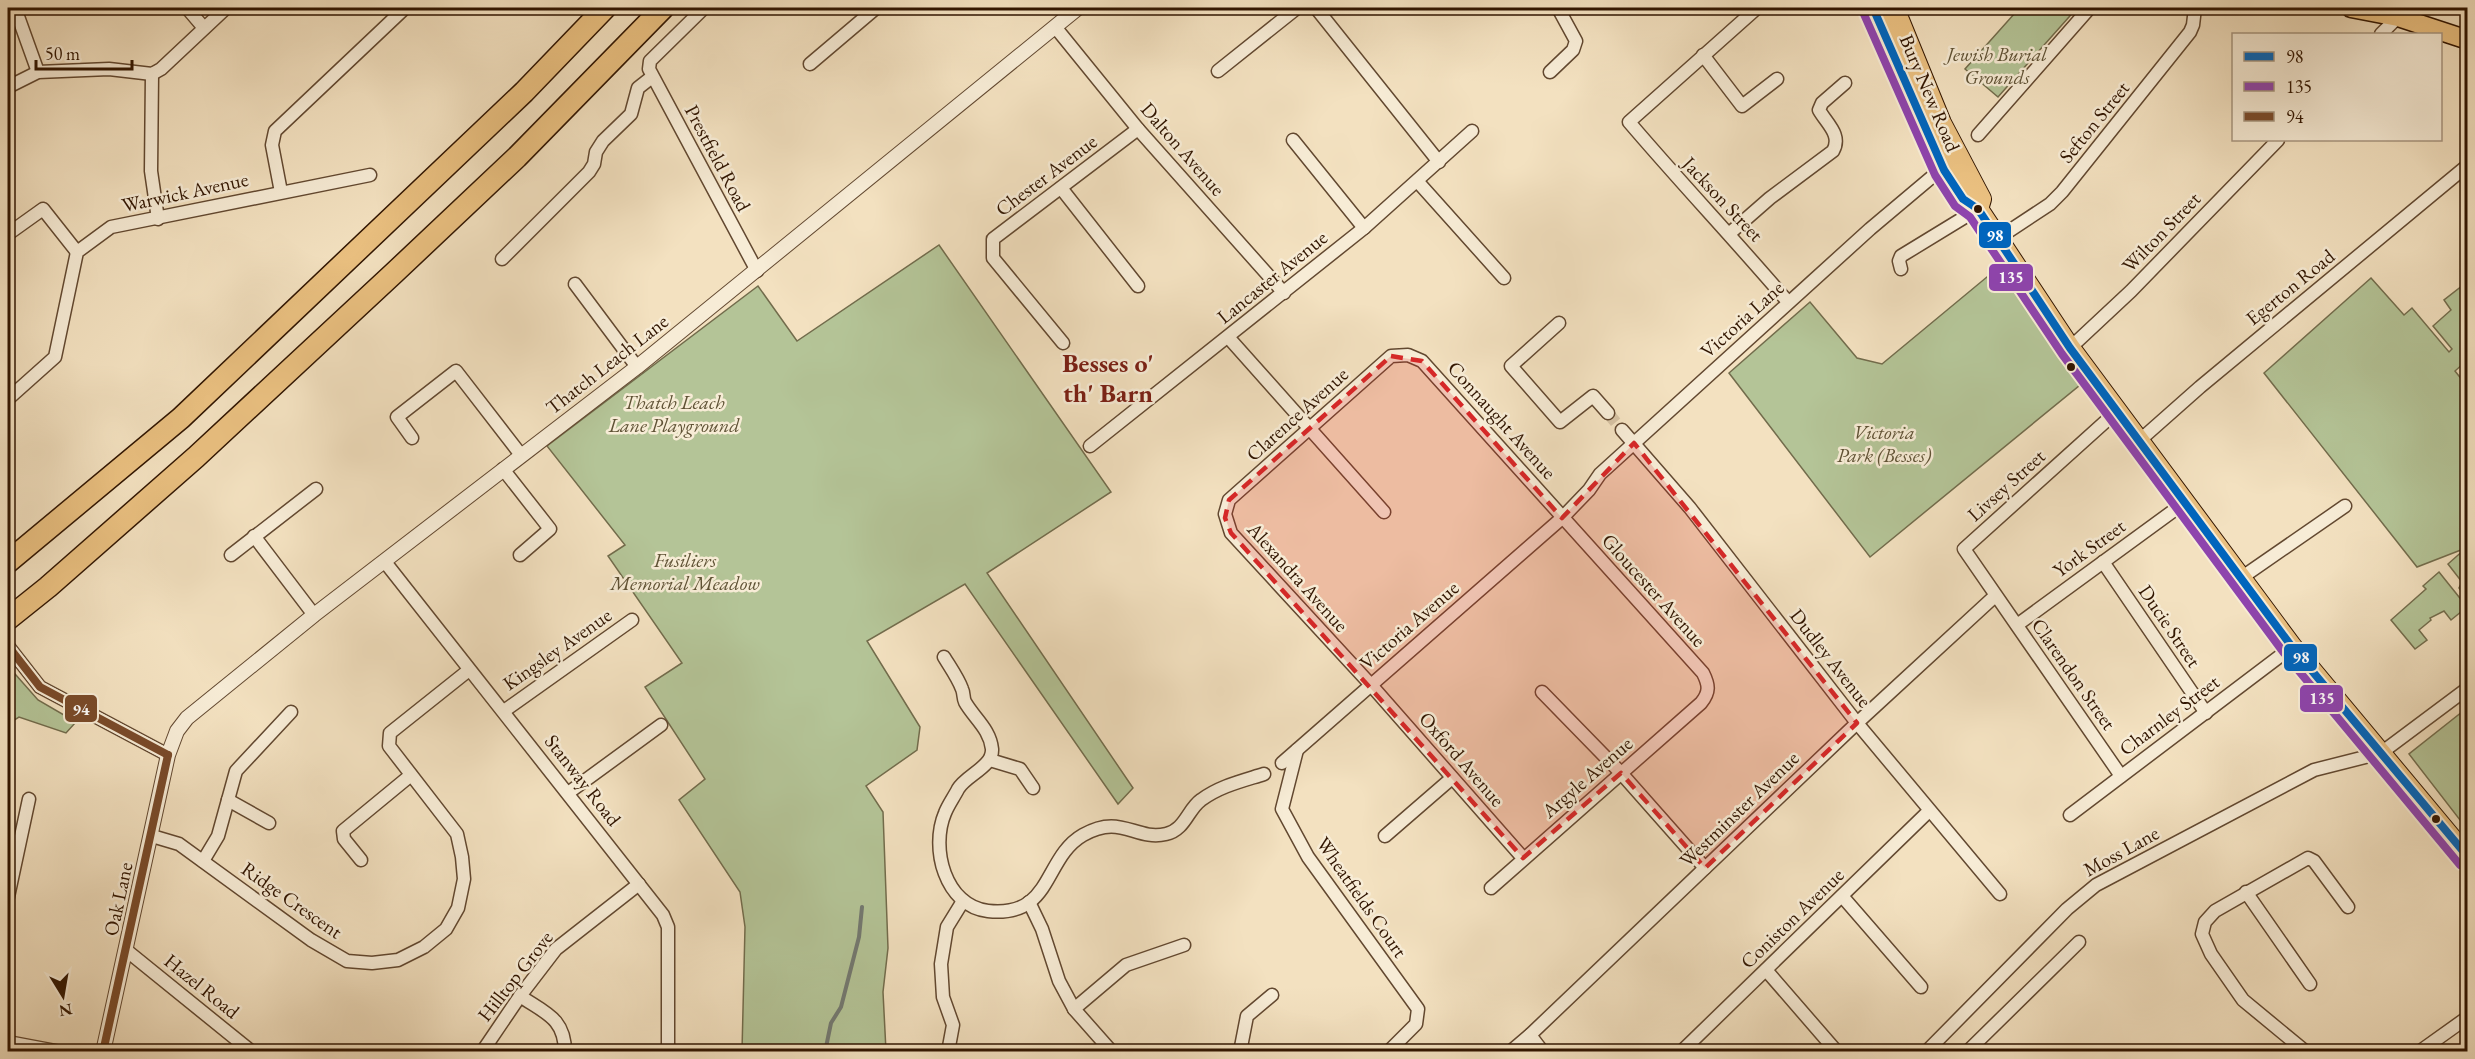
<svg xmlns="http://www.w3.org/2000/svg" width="2475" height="1059" viewBox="0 0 2475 1059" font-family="'EB Garamond',serif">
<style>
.green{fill:#b4c497;stroke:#726c4c;stroke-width:1.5}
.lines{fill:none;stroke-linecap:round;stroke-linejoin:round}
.stream{stroke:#737971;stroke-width:4}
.minor-tunnel{stroke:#d6c2a3;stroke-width:12;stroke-dasharray:12 6;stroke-linecap:butt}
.minor-casing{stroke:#624830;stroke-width:15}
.tertiary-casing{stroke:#624830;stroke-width:16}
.primary-casing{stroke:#311500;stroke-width:21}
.trunk-casing{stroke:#311500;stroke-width:22}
.motorway-casing{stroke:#311500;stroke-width:24}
.minor{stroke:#f7ecd6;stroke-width:12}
.tertiary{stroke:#f7ecd6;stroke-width:14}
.primary{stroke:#eac080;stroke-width:18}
.trunk{stroke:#eac080;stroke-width:20}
.motorway{stroke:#eac080;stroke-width:21}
.bus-1-casing{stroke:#f7ecd6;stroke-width:12}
.bus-2-casing{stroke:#f7ecd6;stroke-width:12}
.bus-3-casing{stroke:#f7ecd6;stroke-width:12}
.bus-1{stroke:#0065bd;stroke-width:8}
.bus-2{stroke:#8e44ad;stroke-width:8}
.bus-3{stroke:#7a4b2a;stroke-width:8}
.marked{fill:#d62828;fill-opacity:0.2;stroke:#d62828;stroke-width:4.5;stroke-dasharray:12 8;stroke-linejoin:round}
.bus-dot{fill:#311500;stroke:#f7ecd6;stroke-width:2}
.labels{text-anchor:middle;stroke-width:5;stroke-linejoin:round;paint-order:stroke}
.park-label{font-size:20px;font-style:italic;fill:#5f5235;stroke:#f7ecd6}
.street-label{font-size:20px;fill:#311500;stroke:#f7ecd6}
.district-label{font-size:26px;font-weight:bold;fill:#7a1f14;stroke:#f7ecd6}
.line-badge{stroke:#f7ecd6;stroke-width:2}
.badge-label{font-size:16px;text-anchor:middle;font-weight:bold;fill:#fff}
</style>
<rect width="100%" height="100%" fill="#f3e1c0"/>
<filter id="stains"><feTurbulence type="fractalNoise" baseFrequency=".00333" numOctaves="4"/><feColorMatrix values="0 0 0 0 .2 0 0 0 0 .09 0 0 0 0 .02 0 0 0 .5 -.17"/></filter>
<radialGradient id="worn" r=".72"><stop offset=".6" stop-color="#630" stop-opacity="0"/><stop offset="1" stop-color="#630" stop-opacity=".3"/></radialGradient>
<g class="green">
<path d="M2015,8H2077L1998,97L1965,69L2015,13Z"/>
<path d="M939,245L1111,492L987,573L1133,788L1118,804L965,584L867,641L920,727L917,750L866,786L883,812L888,948L883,992L886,1051H742L745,927L740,892L679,800L705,779L645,687L682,663L608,556L625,545L547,446L758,286L797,341Z"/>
<path d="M1999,267L2080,385L1870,557L1729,373L1810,302L1857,358L1882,364Z"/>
<path d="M2371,278L2404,315L2412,308L2449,352L2452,349L2433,326L2451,310L2444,300L2467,282V367L2464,363L2455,371L2467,386V599L2459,588L2462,582L2448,564L2466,548L2417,567L2264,373Z"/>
<path d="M2439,572L2467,607L2451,620L2444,611L2430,618L2431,620L2419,630L2427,640L2415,649L2391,620L2426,589L2423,586Z"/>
<path d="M8,666L38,700L76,722L66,733L19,717L8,724Z"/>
<path d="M2467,708V814L2460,820L2409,754Z"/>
</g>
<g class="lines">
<path class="stream" d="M825,1052L831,1023L841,1007L859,937L862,907"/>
<path class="minor-tunnel" d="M1608,413L1622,430"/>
<defs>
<g id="minor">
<path d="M15,8L38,72"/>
<path d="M187,8L204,28"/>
<path d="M704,8L650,61L649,69L757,271"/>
<path d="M1316,8L1439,162"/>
<path d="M1757,8L1629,122C1681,183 1736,241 1788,302"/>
<path d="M1056,28L1138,129L1284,293"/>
<path d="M2381,34L2398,17"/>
<path d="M1703,55L1742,106L1777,79"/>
<path d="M810,64L876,8"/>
<path d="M1218,71L1297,8"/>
<path d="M1550,72L1573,50L1576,41L1558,8"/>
<path d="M152,74L151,171L158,219"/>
<path d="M8,87L38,72L109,69L152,74L161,69L226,8"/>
<path d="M1978,135L2087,11V8"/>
<path d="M1293,140L1364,228"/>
<path d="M1418,182L1504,278"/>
<path d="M1061,188L1138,286"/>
<path d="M281,192L272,145L275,131L405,8"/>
<path d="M1730,233L1770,198L1833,151C1842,135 1827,124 1819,110L1822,103L1845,83"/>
<path d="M8,234L43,209L77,252"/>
<path d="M1997,239L2050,204L2062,192L2190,32L2193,25L2195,8"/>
<path d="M502,259L589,172L594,164L596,152L603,141L631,114L638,88L652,77"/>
<path d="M1901,269L1899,261L1901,256L1978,209"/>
<path d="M575,284L637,367"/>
<path d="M1559,323L1511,366L1560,422L1593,396L1608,413"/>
<path d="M1228,337L1384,512"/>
<path d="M1063,343L993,258V239L1138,129"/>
<path d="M2070,348L2131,291L2278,140"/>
<path d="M8,399L55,357L77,252L111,227L370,175"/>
<path d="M2116,412L1964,549L2121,776"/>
<path d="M1622,430L1690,508L1857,723L2000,894"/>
<path d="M412,438L397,417L456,371L521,455"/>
<path d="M2139,441L2200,387L2468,165"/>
<path d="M1090,446L1364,228L1472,131"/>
<path d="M503,469L550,529L520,555"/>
<path d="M254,536L314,615"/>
<path d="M231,555L316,489"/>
<path d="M385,562L663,915L668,927V1052"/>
<path d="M2103,562L2206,713"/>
<path d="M2241,578L2345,506"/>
<path d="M2017,625L2184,503"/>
<path d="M8,646L40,687L168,755"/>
<path d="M944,657C950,667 958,678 962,689C964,693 963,698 965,702C974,718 990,729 992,749C993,767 966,775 958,789C954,797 948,805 945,813C930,848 945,906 988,911C1053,918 1043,858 1083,835C1121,813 1135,841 1166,834C1185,830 1188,809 1201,800C1220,786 1242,781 1264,774"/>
<path d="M1542,692L1621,773L1705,868"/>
<path d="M504,711L632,620"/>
<path d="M1297,750L1282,809L1308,857L1418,1009L1416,1024L1388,1052"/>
<path d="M990,760L1020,769L1033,788"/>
<path d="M1282,763L1562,518L1589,490L1600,474L1870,229L1933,176L1948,168"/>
<path d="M568,793L661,725"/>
<path d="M228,800L269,823"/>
<path d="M2070,815L2292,647"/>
<path d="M152,836L179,844L311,940L347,961L372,963L398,960L424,947L446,929L458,908L464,879L462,857L457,834L389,746L390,733L469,670"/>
<path d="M1385,836L1452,778"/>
<path d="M361,860L344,839L343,831L411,775"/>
<path d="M203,861L218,836L236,771L291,712"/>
<path d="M1491,888L1701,703C1710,692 1709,685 1703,673L1422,361L1408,355L1391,356L1229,500L1225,514L1231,533L1371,685L1523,858"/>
<path d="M2246,892L2310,984"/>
<path d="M1842,896L1921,987"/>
<path d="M8,897L29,799"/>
<path d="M1029,902L1042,929L1059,981L1074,1009L1112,1052"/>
<path d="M126,950L252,1052"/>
<path d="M1766,970L1837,1052"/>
<path d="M520,996C545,1013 565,1018 565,1052"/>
<path d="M1074,1009L1126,965L1184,945"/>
<path d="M1530,1035L1543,1052"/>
<path d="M8,1042L61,1052"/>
<path d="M482,1052L520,996L556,949L639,884"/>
<path d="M948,1052L953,1025L943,997L941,964L947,927L963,901"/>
<path d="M1240,1052L1247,1016L1272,995"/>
<path d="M1510,1052L1530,1035L1857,723L1995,596"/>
<path d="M1681,1052L1929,811"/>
<path d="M1926,1052L2067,909L2096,885L2314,770L2381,753L2468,688"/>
<path d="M1967,1052L2079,942"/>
<path d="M2306,1052L2243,1000L2211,954L2202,934L2205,922L2215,911L2308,858L2314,861L2348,907"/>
<path d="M2419,1052L2468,1017"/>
</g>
<path id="tertiary" d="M103,1052L168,755L177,731L187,718L314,615L637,367L1078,8"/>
<path id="primary" d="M2351,8L2398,17L2468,40"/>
<g id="trunk">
<path d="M1873,8L1944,170L1963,199L1978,209L2070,348L2292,647L2468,858"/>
<path d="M1894,8L1941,123L1981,199L1978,209"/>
</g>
<g id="motorway">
<path d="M8,562L181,418L524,92L605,8"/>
<path d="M8,619L48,587L196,457L394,273L517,157L663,8"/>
</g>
</defs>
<use href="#minor" class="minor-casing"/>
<use href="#tertiary" class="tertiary-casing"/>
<use href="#primary" class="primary-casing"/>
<use href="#trunk" class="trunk-casing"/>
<use href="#motorway" class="motorway-casing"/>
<use href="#minor" class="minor"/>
<use href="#tertiary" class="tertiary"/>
<use href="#primary" class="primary"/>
<use href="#trunk" class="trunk"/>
<use href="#motorway" class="motorway"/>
<defs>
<path id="bus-1" d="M1873,8L1944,170L1963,199L1978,209L2070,348L2292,647L2468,857"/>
<path id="bus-2" d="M1863,12L1935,175L1955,206L1970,217L2062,354L2284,653L2460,865"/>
<g id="bus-3">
<path d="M8,646L40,687L168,755"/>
<path d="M103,1052L168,755"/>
</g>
</defs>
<use href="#bus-1" class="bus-1-casing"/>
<use href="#bus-2" class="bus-2-casing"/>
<use href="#bus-3" class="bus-3-casing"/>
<use href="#bus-1" class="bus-1"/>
<use href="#bus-2" class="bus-2"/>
<use href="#bus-3" class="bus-3"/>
</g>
<path class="marked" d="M1391,356L1422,361L1562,518L1634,443L1857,723L1705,868L1621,773L1523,858L1231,533L1225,518L1229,500Z"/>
<g class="bus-dot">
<circle cx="1978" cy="209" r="5"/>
<circle cx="2071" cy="367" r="5"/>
<circle cx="2436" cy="819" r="5"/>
</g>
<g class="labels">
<g class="park-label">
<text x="1997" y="61">Jewish Burial<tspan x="1997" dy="23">Grounds</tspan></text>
<text x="674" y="409">Thatch Leach<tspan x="674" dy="23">Lane Playground</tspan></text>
<text x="1884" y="439">Victoria<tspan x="1884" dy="23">Park (Besses)</tspan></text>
<text x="685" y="567">Fusiliers<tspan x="685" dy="23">Memorial Meadow</tspan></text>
</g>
<g class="street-label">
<text transform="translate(1930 93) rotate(67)" y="7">Bury New Road</text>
<text transform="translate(2094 122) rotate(-51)" y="7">Sefton Street</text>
<text transform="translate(1183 149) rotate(49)" y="7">Dalton Avenue</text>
<text transform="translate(718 158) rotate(62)" y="7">Prestfield Road</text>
<text transform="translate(1046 175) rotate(-37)" y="7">Chester Avenue</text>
<text transform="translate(185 192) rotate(-12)" y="7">Warwick Avenue</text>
<text transform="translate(1723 199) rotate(47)" y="7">Jackson Street</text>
<text transform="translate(2161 232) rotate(-46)" y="7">Wilton Street</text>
<text transform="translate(1272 277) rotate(-39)" y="7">Lancaster Avenue</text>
<text transform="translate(2290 287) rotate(-39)" y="7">Egerton Road</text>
<text transform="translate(1742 319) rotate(-42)" y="7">Victoria Lane</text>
<text transform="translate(607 364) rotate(-38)" y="7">Thatch Leach Lane</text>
<text transform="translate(1297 414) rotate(-42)" y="7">Clarence Avenue</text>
<text transform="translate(1502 420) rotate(48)" y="7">Connaught Avenue</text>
<text transform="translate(2006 485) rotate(-42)" y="7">Livsey Street</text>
<text transform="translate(2089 548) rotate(-36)" y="7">York Street</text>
<text transform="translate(1298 577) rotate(48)" y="7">Alexandra Avenue</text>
<text transform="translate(1654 590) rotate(48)" y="7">Gloucester Avenue</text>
<text transform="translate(1409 625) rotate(-41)" y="7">Victoria Avenue</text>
<text transform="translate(2170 626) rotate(56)" y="7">Ducie Street</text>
<text transform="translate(557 649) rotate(-35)" y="7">Kingsley Avenue</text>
<text transform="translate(1831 658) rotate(52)" y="7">Dudley Avenue</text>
<text transform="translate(2074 674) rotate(55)" y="7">Clarendon Street</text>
<text transform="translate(2169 715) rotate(-37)" y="7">Charnley Street</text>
<text transform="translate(1462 759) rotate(49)" y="7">Oxford Avenue</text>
<text transform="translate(1587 777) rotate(-41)" y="7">Argyle Avenue</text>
<text transform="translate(583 780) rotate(52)" y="7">Stanway Road</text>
<text transform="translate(1739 809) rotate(-44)" y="7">Westminster Avenue</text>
<text transform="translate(2121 851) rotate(-29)" y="7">Moss Lane</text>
<text transform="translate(1362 897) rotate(55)" y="7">Wheatfields Court</text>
<text transform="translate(118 899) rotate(-78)" y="7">Oak Lane</text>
<text transform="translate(292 900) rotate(35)" y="7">Ridge Crescent</text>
<text transform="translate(1792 918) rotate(-44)" y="7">Coniston Avenue</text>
<text transform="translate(515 976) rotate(-52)" y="7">Hilltop Grove</text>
<text transform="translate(202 986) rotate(39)" y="7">Hazel Road</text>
</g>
<g class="district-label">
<text x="1108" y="372">Besses o'<tspan x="1108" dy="30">th' Barn</tspan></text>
</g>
</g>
<g class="line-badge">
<rect x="1978" y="221" width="34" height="28" rx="6" fill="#0065bd"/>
<rect x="1988" y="263" width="46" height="29" rx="6" fill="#8e44ad"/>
<rect x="2283" y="643" width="35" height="29" rx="6" fill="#0065bd"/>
<rect x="2299" y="684" width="45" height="29" rx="6" fill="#8e44ad"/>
<rect x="64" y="694" width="34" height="29" rx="6" fill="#7a4b2a"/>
</g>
<g class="badge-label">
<text x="1995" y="241">98</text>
<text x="2011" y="283">135</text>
<text x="2301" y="663">98</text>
<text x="2322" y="704">135</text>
<text x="81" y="715">94</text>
</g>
<rect width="2475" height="1059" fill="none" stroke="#f3e1c0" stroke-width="30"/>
<rect x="9" y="9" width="2457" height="1041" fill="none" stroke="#311500" stroke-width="3"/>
<rect x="15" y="15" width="2445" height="1029" fill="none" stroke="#311500" stroke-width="1.5"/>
<rect x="2232" y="33" width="210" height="108" fill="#f7ecd6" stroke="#a89680" stroke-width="1.5"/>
<rect x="2244" y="52" width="30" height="9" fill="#0065bd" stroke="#a89680" stroke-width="1.5"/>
<text x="2286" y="63" font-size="18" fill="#311500">98</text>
<rect x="2244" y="82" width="30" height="9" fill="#8e44ad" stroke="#a89680" stroke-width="1.5"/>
<text x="2286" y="93" font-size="18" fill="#311500">135</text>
<rect x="2244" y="112" width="30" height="9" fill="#7a4b2a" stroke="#a89680" stroke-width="1.5"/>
<text x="2286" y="123" font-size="18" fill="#311500">94</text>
<g transform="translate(63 996) rotate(169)" stroke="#f7ecd6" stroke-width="4.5" paint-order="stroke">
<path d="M0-4.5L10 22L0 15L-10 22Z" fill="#311500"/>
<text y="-9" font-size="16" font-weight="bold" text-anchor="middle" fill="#311500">N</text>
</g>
<path d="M36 60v9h96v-9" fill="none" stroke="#311500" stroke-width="3"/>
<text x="45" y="60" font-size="18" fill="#311500" stroke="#f7ecd6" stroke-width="4.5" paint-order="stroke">50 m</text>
<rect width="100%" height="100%" filter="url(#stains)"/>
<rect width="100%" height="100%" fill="url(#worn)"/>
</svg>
